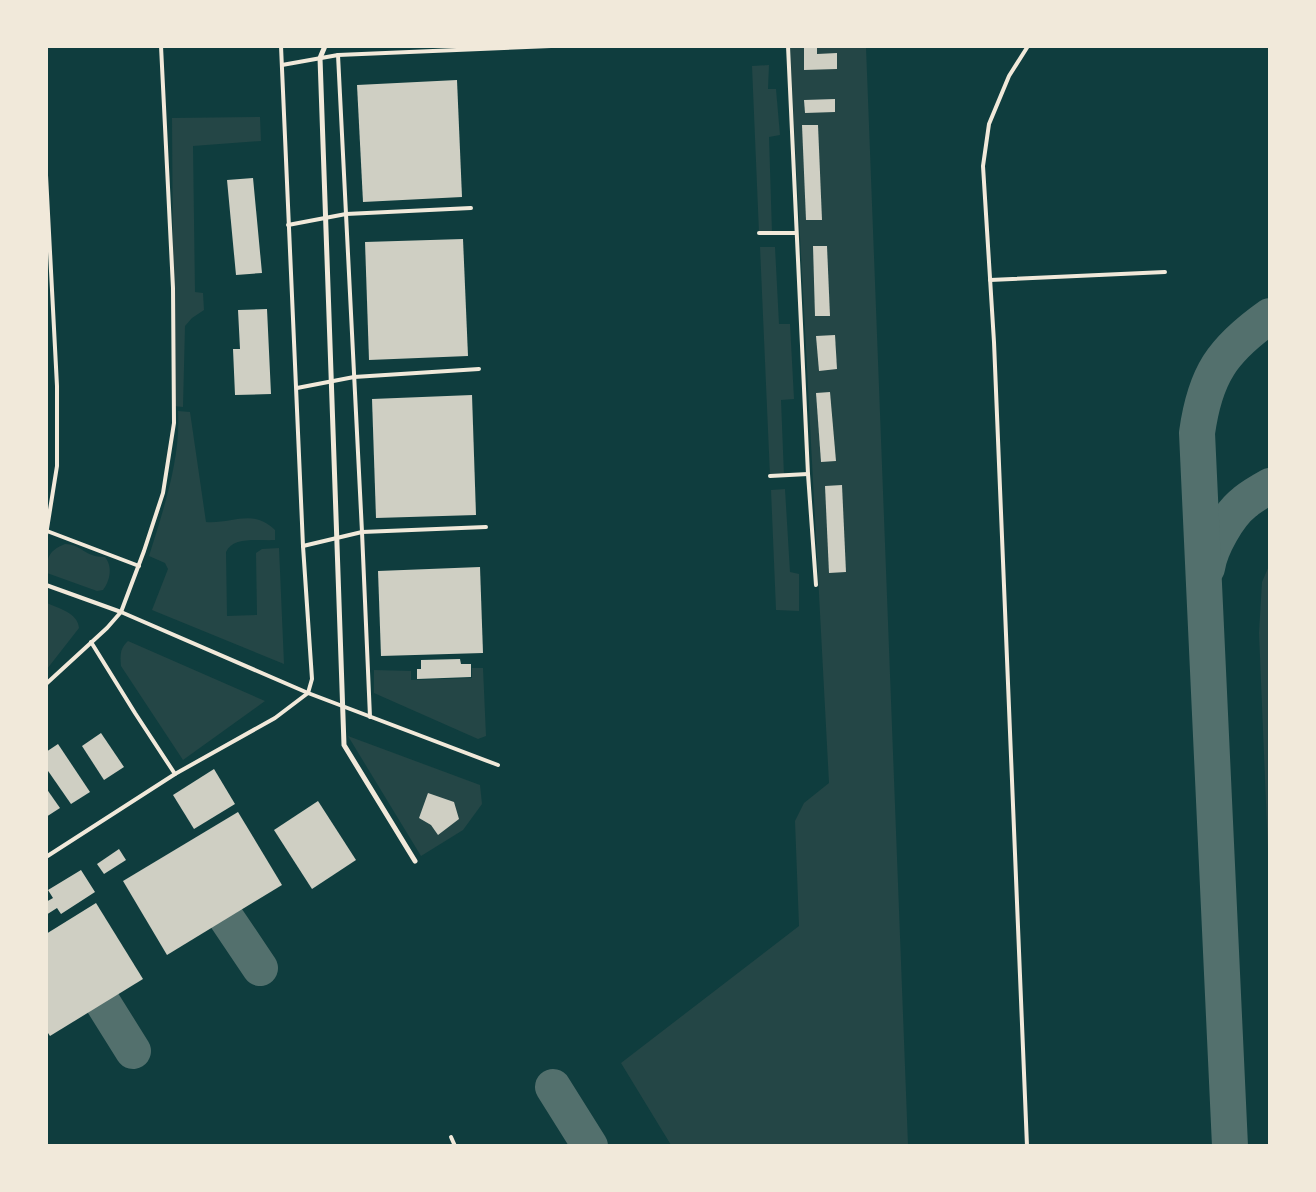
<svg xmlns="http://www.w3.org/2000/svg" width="1316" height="1192" viewBox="0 0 1316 1192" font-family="Manrope,sans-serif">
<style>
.green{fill:#244646}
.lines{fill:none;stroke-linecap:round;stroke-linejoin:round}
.taxiway{stroke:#53706d;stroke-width:36}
.building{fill:#cfcfc3}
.service{stroke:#f1e9da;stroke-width:4}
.pedestrian{stroke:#f1e9da;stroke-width:5}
</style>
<rect width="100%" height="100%" fill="#0f3d3e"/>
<g class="green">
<path d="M790,47H866L908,1145H671L621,1063L799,926L795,821L804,803L829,783Z"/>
<path d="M769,65L768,89H776L780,135L769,137L772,233H759L752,66Z"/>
<path d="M260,117L261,141L193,146L195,292L203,293L204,310L192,318L185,326L183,407L174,406L172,118Z"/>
<path d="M760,247H775L779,324H790L794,399L781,400L784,476H770Z"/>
<path d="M178,411L190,412L206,522C233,524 253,508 275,530V540C259,541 233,536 226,552L227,616L257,615L256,553L262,549L279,548L284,664L152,610L168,569L165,563L149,556C163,511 181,459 178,411Z"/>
<path d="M785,489L790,572L799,574V611L776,610L771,490Z"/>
<path d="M65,544C83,545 84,557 105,557C113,567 110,581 103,590L97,591L47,573C46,557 50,550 65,544Z"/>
<path d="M1269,566H1270L1269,875L1259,633L1262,582Z"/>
<path d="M47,603C58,608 78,613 79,628L47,669Z"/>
<path d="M128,641L265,701L183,760L121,666C120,655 120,648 128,641Z"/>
<path d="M472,668H483L486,736L478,739L374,693V670L411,671V680L472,678Z"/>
<path d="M348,736L480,785L482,804L463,830L421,856Z"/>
</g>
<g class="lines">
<g class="taxiway">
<path d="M1207,568C1210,548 1228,515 1245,502C1252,496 1261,491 1270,486"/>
<path d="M227,919L260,968"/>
<path d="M103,1003L133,1051"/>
<path d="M553,1087L590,1146"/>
<path d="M1230,1146L1197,433C1205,375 1222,350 1270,316"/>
</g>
</g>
<g class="building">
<path d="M804,48H817V54L837,53V69L804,70Z"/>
<path d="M457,80L462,197L363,202L357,85Z"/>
<path d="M835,99V112L805,113L804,100Z"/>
<path d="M802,125H818L822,220H806Z"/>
<path d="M253,178L262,273L236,275L227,180Z"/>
<path d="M463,239L468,356L369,360L365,242Z"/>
<path d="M813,246H827L830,316H815Z"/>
<path d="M267,309L271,394L235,395L233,349H240L238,310Z"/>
<path d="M835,335L837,369L819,371L816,336Z"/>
<path d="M830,392L836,461L821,462L816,393Z"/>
<path d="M472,395L476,515L376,518L372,399Z"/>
<path d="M842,485L846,572L829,573L825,486Z"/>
<path d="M480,567L483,653L381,656L378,571Z"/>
<path d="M460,659L461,664H471V677L417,679V669H421V660Z"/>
<path d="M101,733L124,767L104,780L82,746Z"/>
<path d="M58,744L90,792L71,804L46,768V752Z"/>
<path d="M214,769L235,804L194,829L173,795Z"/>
<path d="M46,788L60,808L46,817Z"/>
<path d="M428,793L454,802L459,819L438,835L431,825L419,818Z"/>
<path d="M318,801L356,860L312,889L274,830Z"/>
<path d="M238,812L282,885L167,955L123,881Z"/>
<path d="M119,849L126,860L104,874L97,864Z"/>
<path d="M81,870L95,892L61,914L57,908L46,915V902L53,898L48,890Z"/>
<path d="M96,903L143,979L50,1036L46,1030V934Z"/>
</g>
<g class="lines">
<g class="service">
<path d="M788,46L808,474L816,585"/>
<path d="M338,55L362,532L370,717"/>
<path d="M282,65L338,55L551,46"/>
<path d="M46,175L57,386V466L46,535"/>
<path d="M288,225L346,214L471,208"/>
<path d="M759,233H796"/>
<path d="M990,280L1165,272"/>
<path d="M297,388L354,377L479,369"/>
<path d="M770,476L808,474"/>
<path d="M47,531L139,566"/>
<path d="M303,546L362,532L486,527"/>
<path d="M46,585L121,612L308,693L498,765"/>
<path d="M91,642L135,713L175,774"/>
<path d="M46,684L107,628L121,612L144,551L163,493L174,423L173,288L161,46"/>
<path d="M46,857L175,774L275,718L308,693L312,679L303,546L281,46"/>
<path d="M451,1137L455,1146"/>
<path d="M1027,1146L994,342L983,166L989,124L1009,76L1028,46"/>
</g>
<path class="pedestrian" d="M325,46L320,58L344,745L415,861"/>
</g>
<rect width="1316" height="1192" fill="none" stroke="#f1e9da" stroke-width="96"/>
</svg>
